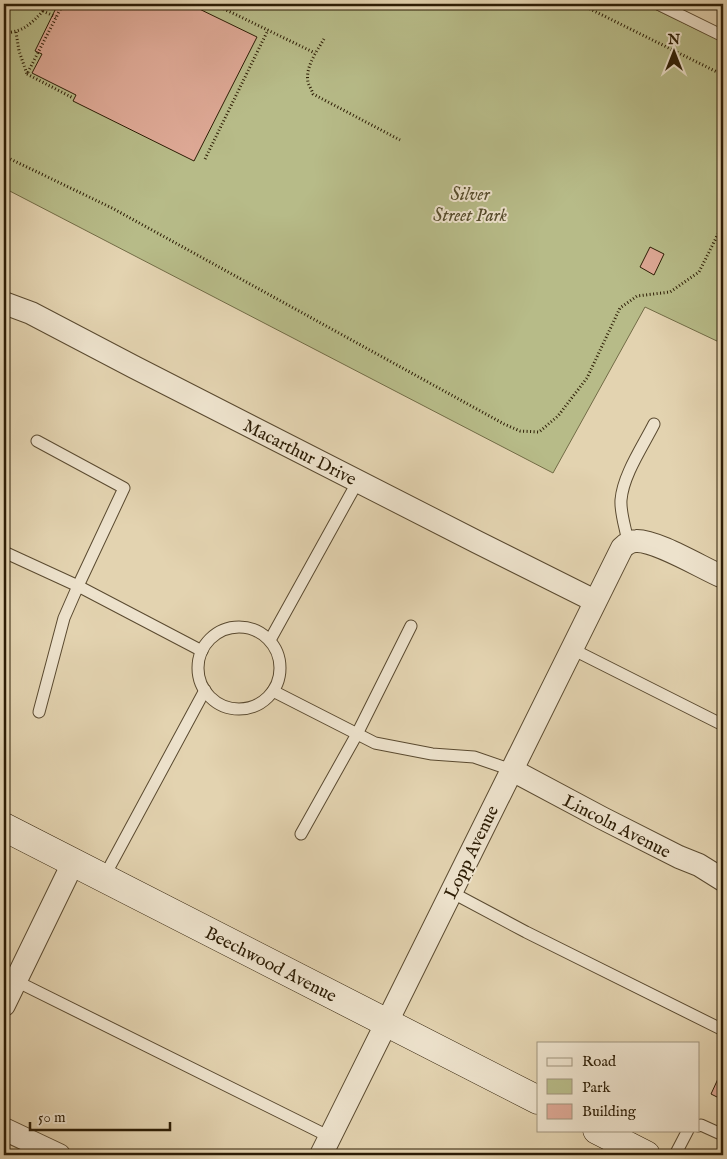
<svg xmlns="http://www.w3.org/2000/svg" width="727" height="1159" viewBox="0 0 727 1159" font-family="'IM FELL English',serif">
<style>
.green{fill:#b7bb88;stroke:#726c46}
.building{fill:#dea996;stroke:#2d1d05}
.lines{fill:none;stroke-linecap:round;stroke-linejoin:round}
.service-casing{stroke:#5a4a30;stroke-width:13}
.minor-casing{stroke:#5a4a30;stroke-width:24}
.secondary-casing{stroke:#2d1d05;stroke-width:29}
.path{stroke:#2d1d05;stroke-width:3;stroke-dasharray:1 2.5;stroke-linecap:butt}
.service{stroke:#ede2cc;stroke-width:11}
.minor{stroke:#ede2cc;stroke-width:22}
.secondary{stroke:#ede2cc;stroke-width:28}
.labels{text-anchor:middle;stroke-width:4;stroke-linejoin:round;paint-order:stroke}
.park-label{font-size:18px;font-style:italic;fill:#564c2c;stroke:#ede2cc}
.street-label{font-size:18px;fill:#2d1d05;stroke:#ede2cc}
</style>
<rect width="100%" height="100%" fill="#e3d3b0"/>
<filter id="stains"><feTurbulence type="fractalNoise" baseFrequency=".004" numOctaves="4"/><feColorMatrix values="0 0 0 0 .2 0 0 0 0 .09 0 0 0 0 .02 0 0 0 .5 -.17"/></filter>
<radialGradient id="worn" r=".72"><stop offset=".6" stop-color="#630" stop-opacity="0"/><stop offset="1" stop-color="#630" stop-opacity=".3"/></radialGradient>
<path class="green" d="M4,4H644L723,42V332L719,342L645,307L553,473L4,188Z"/>
<g class="building">
<path d="M58,4H189L257,37L194,161L73,101L76,95L32,73L42,54L35,51Z"/>
<path d="M650,247L664,254L654,275L640,267Z"/>
<path d="M723,1068V1100L711,1094Z"/>
</g>
<g class="lines">
<defs>
<g id="service">
<path d="M658,4L723,36"/>
<path d="M628,543C626,529 620,513 621,500C623,475 643,446 654,424"/>
<path d="M4,552L78,586L124,488L37,441"/>
<circle cx="239" cy="668" r="41"/>
<path d="M270,640L358,481"/>
<path d="M572,649L723,725"/>
<path d="M273,691L375,743L432,754L474,757L512,770"/>
<path d="M39,712L64,618L78,586L202,651"/>
<path d="M301,834L357,734L411,626"/>
<path d="M103,879L205,690"/>
<path d="M451,892L526,932L723,1030"/>
<path d="M16,981L330,1137"/>
<path d="M698,1126L701,1125L723,1135"/>
<path d="M675,1155L688,1130"/>
</g>
<g id="minor">
<path d="M4,303L31,313L134,367L477,542L595,601"/>
<path d="M512,770L602,818L679,857L699,865L723,880"/>
<path d="M4,1005L73,863"/>
<path d="M4,1129L59,1155"/>
<path d="M321,1155L622,548C626,544 630,541 636,541C656,540 702,568 723,577"/>
</g>
<g id="secondary">
<path d="M4,827L538,1100"/>
<path d="M597,1130L646,1155"/>
</g>
</defs>
<use href="#service" class="service-casing"/>
<use href="#minor" class="minor-casing"/>
<use href="#secondary" class="secondary-casing"/>
<g class="path">
<path d="M45,4L43,11L56,17"/>
<path d="M214,4L315,53"/>
<path d="M580,4L723,75"/>
<path d="M16,32L19,51L27,74L63,4"/>
<path d="M4,33C23,32 31,24 43,11"/>
<path d="M324,39C317,51 305,67 308,82C309,86 312,90 313,94L400,140"/>
<path d="M27,74L73,98"/>
<path d="M4,156L112,208L504,424L520,431L539,432L558,416L587,378L620,308L637,296L670,292L699,272L723,224"/>
<path d="M205,159L268,30"/>
</g>
<use href="#service" class="service"/>
<use href="#minor" class="minor"/>
<use href="#secondary" class="secondary"/>
</g>
<g class="labels">
<g class="park-label">
<text x="470" y="200">Silver<tspan x="470" dy="21">Street Park</tspan></text>
</g>
<g class="street-label">
<text transform="translate(300 452) rotate(27)" y="6">Macarthur Drive</text>
<text transform="translate(617 826) rotate(27)" y="6">Lincoln Avenue</text>
<text transform="translate(471 852) rotate(-64)" y="6">Lopp Avenue</text>
<text transform="translate(271 964) rotate(27)" y="6">Beechwood Avenue</text>
</g>
</g>
<rect width="727" height="1159" fill="none" stroke="#e3d3b0" stroke-width="20"/>
<rect x="5" y="5" width="717" height="1149" fill="none" stroke="#2d1d05" stroke-width="2.5"/>
<rect x="10" y="10" width="707" height="1139" fill="none" stroke="#2d1d05"/>
<rect x="537" y="1042" width="162" height="90" fill="#ede2cc" stroke="#a0937c"/>
<rect x="547" y="1058" width="25" height="8" fill="#ede2cc" stroke="#a0937c"/>
<text x="582" y="1066" font-size="15" fill="#2d1d05">Road</text>
<rect x="547" y="1079" width="25" height="15" fill="#b7bb88" stroke="#a0937c"/>
<text x="582" y="1092" font-size="15" fill="#2d1d05">Park</text>
<rect x="547" y="1104" width="25" height="15" fill="#dea996" stroke="#a0937c"/>
<text x="582" y="1116" font-size="15" fill="#2d1d05">Building</text>
<g transform="translate(674 52)" stroke="#ede2cc" stroke-width="4" paint-order="stroke">
<path d="M0-4L9 19L0 12L-9 19Z" fill="#2d1d05"/>
<text y="-8" font-size="14" font-weight="bold" text-anchor="middle" fill="#2d1d05">N</text>
</g>
<path d="M30 1122v8h140v-8" fill="none" stroke="#2d1d05" stroke-width="2.5"/>
<text x="38" y="1122" font-size="15" fill="#2d1d05" stroke="#ede2cc" stroke-width="4" paint-order="stroke">50 m</text>
<rect width="100%" height="100%" filter="url(#stains)"/>
<rect width="100%" height="100%" fill="url(#worn)"/>
</svg>
